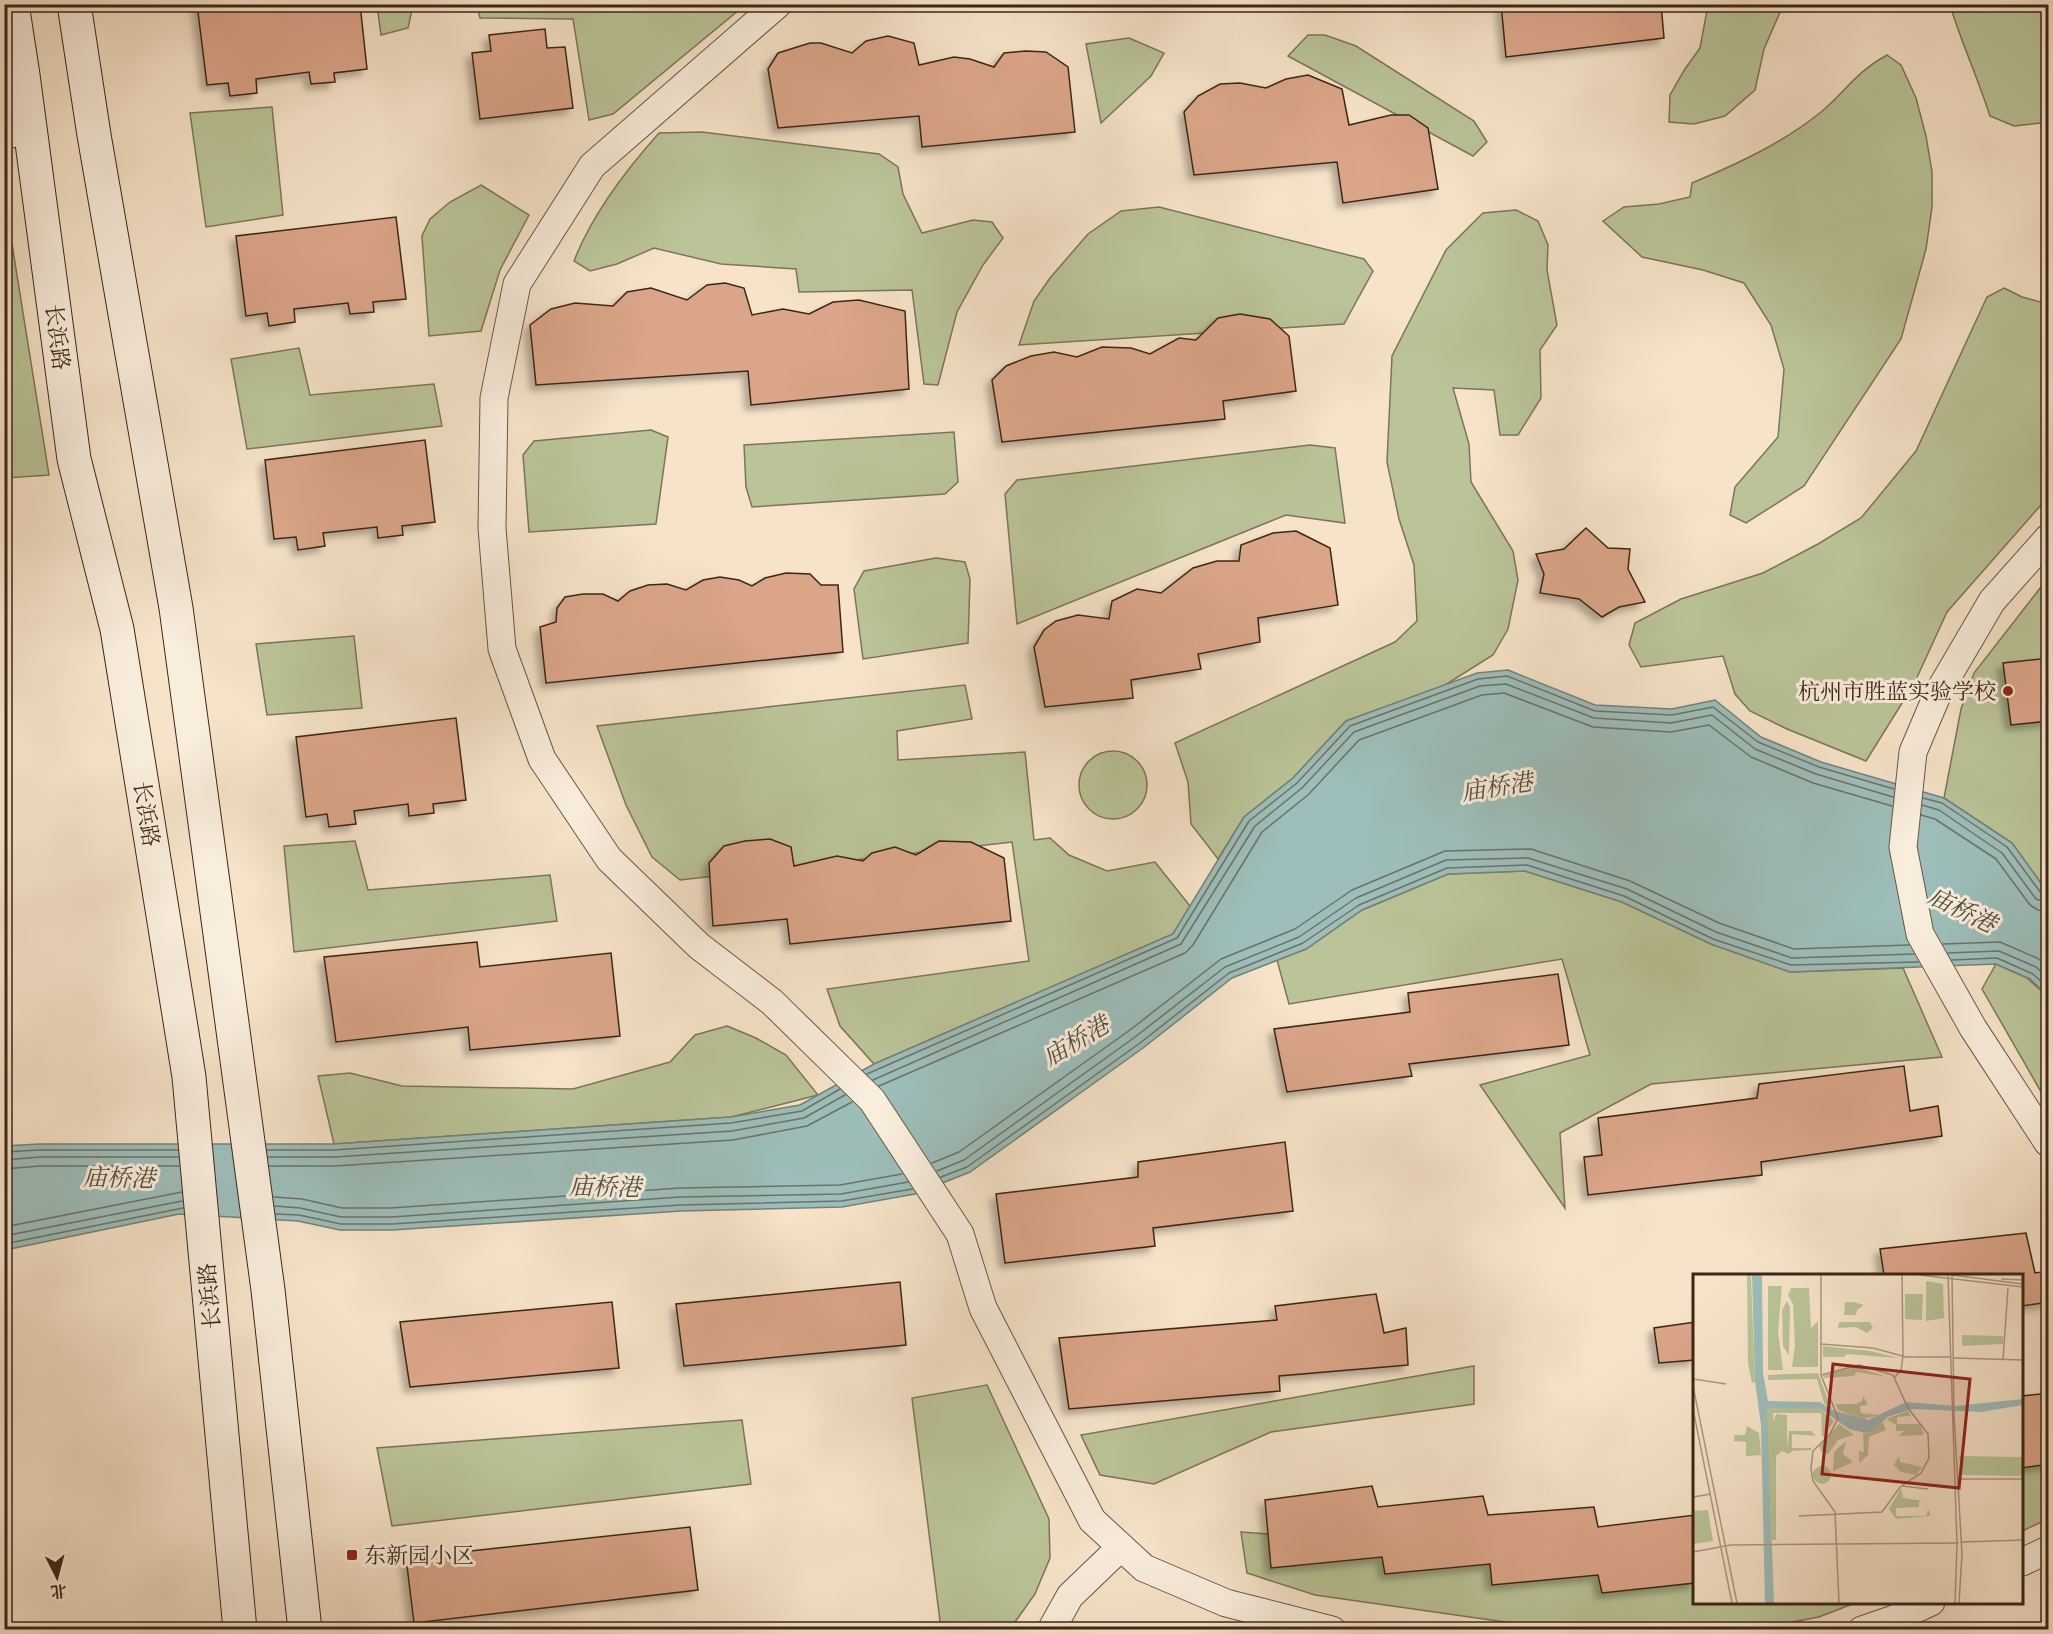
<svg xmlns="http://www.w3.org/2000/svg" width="2053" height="1634" viewBox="0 0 2053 1634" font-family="'Sorts Mill Goudy','Noto Serif SC',serif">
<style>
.green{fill:#bac498;stroke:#7c7558;stroke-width:1.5}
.water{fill:#9dbeba;stroke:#778179;stroke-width:1.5}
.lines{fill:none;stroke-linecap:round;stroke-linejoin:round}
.shore{stroke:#6d7268;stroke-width:1.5}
.building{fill:#daa588;stroke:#3d2617;stroke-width:1.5;filter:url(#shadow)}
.street-casing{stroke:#6b5544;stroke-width:29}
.secondary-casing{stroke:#3d2617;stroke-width:35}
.street{stroke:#f9eddc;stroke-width:27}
.secondary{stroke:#f9eddc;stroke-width:33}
.poi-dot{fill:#8f2418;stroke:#f9eddc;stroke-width:2}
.labels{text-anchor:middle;stroke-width:6;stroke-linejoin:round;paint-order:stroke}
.street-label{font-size:22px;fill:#3d2617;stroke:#f9eddc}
.poi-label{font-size:22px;fill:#3d2617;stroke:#f9eddc;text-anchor:end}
.water-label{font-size:24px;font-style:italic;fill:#554c40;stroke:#f9eddc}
.inset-road{fill:none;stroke:#ac9782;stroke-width:1.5}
.view{fill:#8f2418;fill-opacity:0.15;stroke:#8f2418;stroke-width:3}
.inset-edge{fill:none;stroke:#3d2617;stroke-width:3}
</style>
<defs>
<filter id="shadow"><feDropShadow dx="-5.5" dy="5.5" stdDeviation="3" flood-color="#0004"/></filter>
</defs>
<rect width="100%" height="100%" fill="#f6e3c9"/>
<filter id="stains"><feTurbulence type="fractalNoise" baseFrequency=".00333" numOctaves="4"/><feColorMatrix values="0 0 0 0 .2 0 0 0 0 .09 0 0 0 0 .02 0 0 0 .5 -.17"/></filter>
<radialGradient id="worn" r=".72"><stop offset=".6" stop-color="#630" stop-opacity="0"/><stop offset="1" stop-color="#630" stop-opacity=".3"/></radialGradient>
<g class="green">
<path d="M377,5H413L408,28L381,35Z"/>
<path d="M477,5V4L745,5L613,114L589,120L573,19L480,18Z"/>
<path d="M1708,5H1790L1781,10L1764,49L1755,90L1725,116L1694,124L1669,122L1670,95L1685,69L1700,48Z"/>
<path d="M1950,5H2048V122L2014,126L1990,116C1978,78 1961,42 1950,5Z"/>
<path d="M1308,35H1325L1356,46L1474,121L1487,142L1473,156L1288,56Z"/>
<path d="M1129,38L1164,53L1151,76L1101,123L1086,44Z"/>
<path d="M1887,55L1901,65L1916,98L1926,136L1932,172V207L1926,249L1901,339L1804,486L1746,523L1730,515L1735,487L1778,437L1784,369L1771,325L1744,283L1703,270L1642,257L1603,221L1624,207L1659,204L1690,197L1692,183C1737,164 1783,143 1821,112C1845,92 1857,71 1887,55Z"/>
<path d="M272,107L283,215L206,227L190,113Z"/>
<path d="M702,132L879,154L898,167L903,194L922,233L973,220L992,222L1003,238L983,265L957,312L938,385L924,384L912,290L799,292L796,269L721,264L654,248L617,264L590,271L574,261C592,214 626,170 659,133Z"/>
<path d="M481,185L529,215L500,270L481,331L429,336L422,236L430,219L450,202Z"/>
<path d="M1159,207L1364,259L1373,271L1344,324L1019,345L1034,301L1050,278L1088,234L1121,211Z"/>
<path d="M1516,210L1538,221L1548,245L1547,270L1557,325L1540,350L1541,398L1518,435H1500L1494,390L1453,388L1469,444L1471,482L1513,551L1518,580L1508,629L1493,655L1442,687L1346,721L1293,778L1244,817L1218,859L1191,824L1188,782L1175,743L1395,642L1417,621L1414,565L1399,519L1387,462L1392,356L1446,250L1483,213Z"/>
<path d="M4,229L12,244L49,475L5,478Z"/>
<path d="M2004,288L2022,297L2048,304V497L1947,612L1914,684L1866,761L1787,729L1750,711L1735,694L1723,656L1641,667L1629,645L1635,623L1681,599L1763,573L1818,544L1861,518L1916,451L1987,297Z"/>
<path d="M299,348L310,395L434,384L442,426L247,449L231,359Z"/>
<path d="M651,430L668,437L656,524L529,532L523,455L534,441Z"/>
<path d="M954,432L958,482L945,494L752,507L746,487L744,445Z"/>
<path d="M1310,445L1335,448L1345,523L1286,515L1017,624L1005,494L1017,480Z"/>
<path d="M936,558L965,562L970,579L968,643L863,659L854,589L864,571Z"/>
<path d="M2048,578V893L2012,843L1944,798L1961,709L1974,673Z"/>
<path d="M354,636L362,708L267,715L256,644Z"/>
<path d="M965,685L972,719L897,731L898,760L1025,752L1034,840L1050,838L1069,855L1107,871L1155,862L1190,906L1173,934L874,1064L840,1026L827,989L1029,961L1012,842L680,880L652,857L626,805L597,726Z"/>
<circle cx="1113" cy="785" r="34"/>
<path d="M355,841L368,890L550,875L557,921L294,952L284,846Z"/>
<path d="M1525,871L1622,902L1711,944L1790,972L1903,968L1942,1057L1651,1084L1560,1133L1565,1208L1480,1085L1590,1055L1562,959L1289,1004L1277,960L1306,949L1362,910L1448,874Z"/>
<path d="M1996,964L2027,978L2048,997V1104L1982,989Z"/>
<path d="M727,1026L756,1038L786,1055L818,1095L731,1117L334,1144L318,1076L350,1073L402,1086L573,1089L670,1062L695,1035Z"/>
<path d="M1474,1366V1404L1271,1432L1154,1484L1100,1475L1081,1435Z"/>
<path d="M987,1385L1049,1519L1050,1558L1035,1594L1010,1629H941L912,1398Z"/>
<path d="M742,1420L751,1484L392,1526L377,1448Z"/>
<path d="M2048,1449V1519L2022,1531V1456Z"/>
<path d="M1241,1532L1685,1563L1694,1560V1602L1855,1603L1819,1617L1755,1629L1611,1630L1512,1623L1315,1595L1247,1573Z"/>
</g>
<path class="water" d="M1508,670L1595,705L1672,709L1715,700L1761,737L1821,762L1944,798L2012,843L2048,893V996L2030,979L1996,964L1790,972L1711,944L1622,902L1525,871L1448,874L1362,910L1306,949L1232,978L1143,1048L970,1172L915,1194L842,1207L681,1211L392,1230H340L298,1221L179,1214L5,1250V1146L39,1144H334L731,1117L800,1105L874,1064L1173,934L1244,817L1293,778L1346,721L1477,673Z"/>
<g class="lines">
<g class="shore">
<path d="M1923,798L1942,803L2007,847L2041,893L2048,895"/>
<path d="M1922,805L1939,810L2002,853L2036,899L2048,903"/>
<path d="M1921,815L1935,819L1996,859L2030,905L2038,910L2048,912"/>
<path d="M1943,944L2000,942L2037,958L2048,966"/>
<path d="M1948,953L1999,951L2036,967L2048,978"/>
<path d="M1952,960L1997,958L2033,974L2048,988"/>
<path d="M867,1074L1177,938L1249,821L1297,783L1350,726L1478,679L1507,676L1595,711L1672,715L1713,707L1758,742L1819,767L1894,789"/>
<path d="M873,1080L1181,944L1255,826L1302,788L1354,732L1480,686L1506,684L1594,718L1671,723L1712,715L1755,749L1816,774L1893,797"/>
<path d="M879,1086L1185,953L1193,945L1262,832L1308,795L1359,740L1482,695L1504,693L1593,727L1671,732L1709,725L1751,757L1813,783L1892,806"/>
<path d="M267,1150H334L731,1123L802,1111L840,1089"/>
<path d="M4,1152L39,1150H178"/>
<path d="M268,1157H335L732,1131L804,1118L845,1095"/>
<path d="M4,1160L40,1157H178"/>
<path d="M932,1163L959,1152L1130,1030L1221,959L1295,929L1352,890L1445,851L1531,849L1630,881L1719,923L1794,949L1909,945"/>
<path d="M269,1166H335L733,1140L807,1126L852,1102"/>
<path d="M4,1169L40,1166H179"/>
<path d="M937,1171L964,1160L1135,1037L1225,967L1299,937L1356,898L1446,860L1528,858L1627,889L1716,932L1792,958L1914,954"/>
<path d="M941,1177L967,1167L1140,1043L1229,973L1303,943L1359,905L1447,868L1527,865L1624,896L1713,939L1791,965L1918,962"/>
<path d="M274,1197L302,1199L342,1208H391L680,1188L840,1185L902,1174"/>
<path d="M275,1206L300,1208L341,1217H392L680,1197L841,1194L908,1182"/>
<path d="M276,1214L299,1215L341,1224H392L680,1205L842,1201L912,1189"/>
<path d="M4,1227L182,1192"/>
<path d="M4,1236L182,1201"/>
<path d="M4,1244L183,1208"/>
</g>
</g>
<g class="building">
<path d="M197,4H360L367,69L334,73L335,82L311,84L309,72L256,79L257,93L230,96L228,83L207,85Z"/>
<path d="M1501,4H1661L1664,38L1506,57Z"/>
<path d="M545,29L547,48L565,47L573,108L480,119L472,53L491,51L489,35Z"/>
<path d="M888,36L914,43L919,65L954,57L970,59L994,67L1004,53L1026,51L1046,52L1068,67L1075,132L922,147L919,116L778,128L768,69L778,53L810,43H821L852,53L866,41Z"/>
<path d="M1308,75L1342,89L1349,125L1391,115H1409L1428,128L1438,189L1343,203L1337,162L1194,175L1184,112L1198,96L1220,84L1240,83L1266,88L1286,79Z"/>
<path d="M396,217L406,299L373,302L374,312L350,314L348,303L294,309L295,322L269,326L267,313L246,316L236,236Z"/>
<path d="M725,283L744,288L752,315L783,309L809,314L833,302L859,300L905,311L909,389L751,405L748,371L536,385L530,325L551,309L575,303L613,306L627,292L651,288L687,300L707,285Z"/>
<path d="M1240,314L1270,319L1289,336L1296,391L1223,401L1225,419L1002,442L992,380L1006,366L1031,356L1054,352L1077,357L1102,347L1131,348L1150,354L1179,338L1196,340L1218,318Z"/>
<path d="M425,440L435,522L402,526L403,535L378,538L377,527L323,533L325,546L298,550L296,537L274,539L265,460Z"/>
<path d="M1586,528L1608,548L1630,549L1628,569L1645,602L1619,607L1602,617L1579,599L1540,593L1544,574L1536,554L1564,549Z"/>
<path d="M1296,531L1330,548L1338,605L1258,618L1260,642L1198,654L1201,669L1131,680L1133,698L1045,707L1034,647L1044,630L1056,621L1078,615L1109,619L1112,601L1137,589L1161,593L1193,568L1217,561H1239L1241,545L1273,533Z"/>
<path d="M786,573L810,574L821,585H838L843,652L546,683L540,627L556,622L557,608L565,597L583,594H603L618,601L630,591L648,585L667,584L686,590L703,580L720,577L739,580L752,586L765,578Z"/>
<path d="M2049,658V721L2011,725L2003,663Z"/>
<path d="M456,718L466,800L433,804L434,813L409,816L408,804L354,811L356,824L329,827L327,814L306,817L296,737Z"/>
<path d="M770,839L791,847L794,866L837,856L863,861L872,853L895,847L916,855L939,841L971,842L1004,858L1011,921L790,944L787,919L713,926L709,863L724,846L745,841Z"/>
<path d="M477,942L480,967L611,953L620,1036L470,1050L468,1027L336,1042L324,957Z"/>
<path d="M1558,974L1569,1045L1409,1064L1412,1076L1287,1092L1274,1029L1410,1012L1408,993Z"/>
<path d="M1904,1066L1910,1111L1938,1106L1942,1136L1761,1162L1762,1175L1588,1195L1584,1157L1602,1155L1598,1118L1757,1098L1759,1084Z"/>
<path d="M1285,1142L1293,1211L1153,1228L1155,1246L1005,1263L996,1194L1138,1177V1162Z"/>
<path d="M2026,1233L2035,1273L2049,1271V1302L2022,1306V1275H1884L1880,1249Z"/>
<path d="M900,1282L906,1345L684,1366L676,1304Z"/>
<path d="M1376,1294L1384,1333L1406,1328L1408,1365L1279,1376L1280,1391L1069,1409L1059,1338L1277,1320L1275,1306Z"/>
<path d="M612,1302L619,1368L410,1387L400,1322Z"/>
<path d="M1695,1322V1360L1659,1363L1654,1328Z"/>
<path d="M2049,1393V1464L2022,1468V1396Z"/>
<path d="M1372,1486L1378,1507L1483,1496L1488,1515L1594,1507L1598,1527L1695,1515V1583L1602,1593L1598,1575L1492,1585L1490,1564L1385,1574L1382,1557L1271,1568L1265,1500Z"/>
<path d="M690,1527L698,1590L414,1623L406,1558Z"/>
</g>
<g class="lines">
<defs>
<g id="street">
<path d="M778,4L592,166L517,284L494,398L492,528L502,649L542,759L609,859L699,946L772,1002L872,1100L960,1234L983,1308L1092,1520L1144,1568L1226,1603L1332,1630"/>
<path d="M4,135L31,131"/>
<path d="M2048,538L1992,601L1938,693L1913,752L1903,847L1920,934L1973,1028L2048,1143"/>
<path d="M2022,1562L2048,1550"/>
<path d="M1051,1630L1070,1596L1121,1547"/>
<path d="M1862,1630L1894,1619L1931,1602"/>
</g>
<g id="secondary">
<path d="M12,4L23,75L74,459L117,629L189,1077L240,1630"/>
<path d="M74,4L94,135L176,608L268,1290L305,1630"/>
</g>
</defs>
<use href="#street" class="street-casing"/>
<use href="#secondary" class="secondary-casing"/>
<use href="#street" class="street"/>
<use href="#secondary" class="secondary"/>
</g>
<g class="poi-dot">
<circle cx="2008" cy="691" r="6"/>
<rect x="346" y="1549" width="12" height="12" rx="3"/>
</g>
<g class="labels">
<g class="street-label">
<text transform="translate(58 337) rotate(83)" y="8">长浜路</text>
<text transform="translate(147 814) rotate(81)" y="8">长浜路</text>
<text transform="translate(209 1296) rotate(-95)" y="8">长浜路</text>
</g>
<g class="poi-label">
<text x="1996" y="699">杭州市胜蓝实验学校</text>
<text x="364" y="1563" text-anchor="start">东新园小区</text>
</g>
<g class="water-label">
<text transform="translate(1497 787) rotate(-9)" y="8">庙桥港</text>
<text transform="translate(1962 910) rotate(26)" y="8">庙桥港</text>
<text transform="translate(1076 1041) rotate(-31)" y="8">庙桥港</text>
<text transform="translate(119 1178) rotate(1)" y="8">庙桥港</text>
<text transform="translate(605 1187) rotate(1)" y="8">庙桥港</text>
</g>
</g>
<g transform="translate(1693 1274)">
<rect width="330" height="330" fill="#f6e3c9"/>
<path d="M54,1H58L62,108L59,109L55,89ZM233,7L250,10L251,44L233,47ZM75,12H89L85,58L90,96H75ZM98,14H116L118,54L125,47V93H99L102,72L100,30L95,21ZM212,20H230L229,46L212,45ZM94,27L97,33L96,81L90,72L89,36ZM160,28L171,31L164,36L163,41H151L152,28ZM146,48H177L180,54L174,59L163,53L145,54ZM269,61L310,62V70L269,72ZM130,72L177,77L206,84L154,80L151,83H130ZM163,93L194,103L164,98L161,102L131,104L130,101ZM125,99L139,136L131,129L124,105L75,106V101ZM170,122L175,131L167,132L168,139L187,141L170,145L145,136L143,130H163L169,127ZM73,134H126L141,147L129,164L128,139H80L81,147L83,140L94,141V174L96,157H118L123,162L99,160V174H119L118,176L99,177L96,180L89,177L83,182V266H79ZM215,137L218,142L204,143V150H227L231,161L206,162L211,157H203V151L193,145ZM190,148L193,156L176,163L175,181L166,189V177L171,178L170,161ZM146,150L161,161L145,166L135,180L129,179L126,172ZM54,152L66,159L68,181L53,182V168L41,167V161H52ZM153,167L150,180L160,188L140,197L141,178ZM206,182L207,188L229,193L223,201L208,198L201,191ZM266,182L330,183V202L269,201ZM120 201a9 9 0 1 1 18 0a9 9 0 1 1-18 0ZM208,214L210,224L230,227L226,228V233L203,234V242H233L236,235L237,242L203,245L196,235ZM15,236L20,267L0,270V237Z" fill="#bac498"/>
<path d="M59,1H69L70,99L75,127L127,128L139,136L175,146L213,128L262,132L330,125V131L288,138L220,135L194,143L181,156L172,159L156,155L126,134H74L81,329H72L68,151L62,108Z" fill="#9dbeba"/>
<path class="inset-road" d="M128,1V101L145,144L137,160L120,177L118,194L120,207L142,238L146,329M227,1L330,13M255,1L264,270L262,329M259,1L261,141L269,280L266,329M259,1L330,10M308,5L330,6M128,70L180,74L213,83H257M261,84L330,86M310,85L315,14M202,103L208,96L210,82L209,1M0,105L33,110M0,112L44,329M0,135L39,329M265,205H330M209,212L235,215M0,223L18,220M106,242L189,238L207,213L228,199L236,184L235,160L215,134L200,101L166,91L128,101M269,268L330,266M0,278L38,271L266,269"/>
<path class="view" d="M140,90L277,105L266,214L129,200Z"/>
<rect width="330" height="330" class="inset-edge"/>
</g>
<rect width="2053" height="1634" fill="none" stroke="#f6e3c9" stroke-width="24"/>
<rect x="6" y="6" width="2041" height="1622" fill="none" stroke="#3d2617" stroke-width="3"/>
<rect x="12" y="12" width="2029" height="1610" fill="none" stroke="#3d2617" stroke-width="1.5"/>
<g transform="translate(57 1577) rotate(174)" stroke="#f9eddc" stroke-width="4.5" paint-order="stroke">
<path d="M0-4.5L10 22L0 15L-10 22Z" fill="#3d2617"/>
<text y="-9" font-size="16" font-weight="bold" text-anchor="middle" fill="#3d2617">北</text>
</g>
<rect width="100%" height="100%" filter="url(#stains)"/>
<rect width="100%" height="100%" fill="url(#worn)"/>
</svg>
